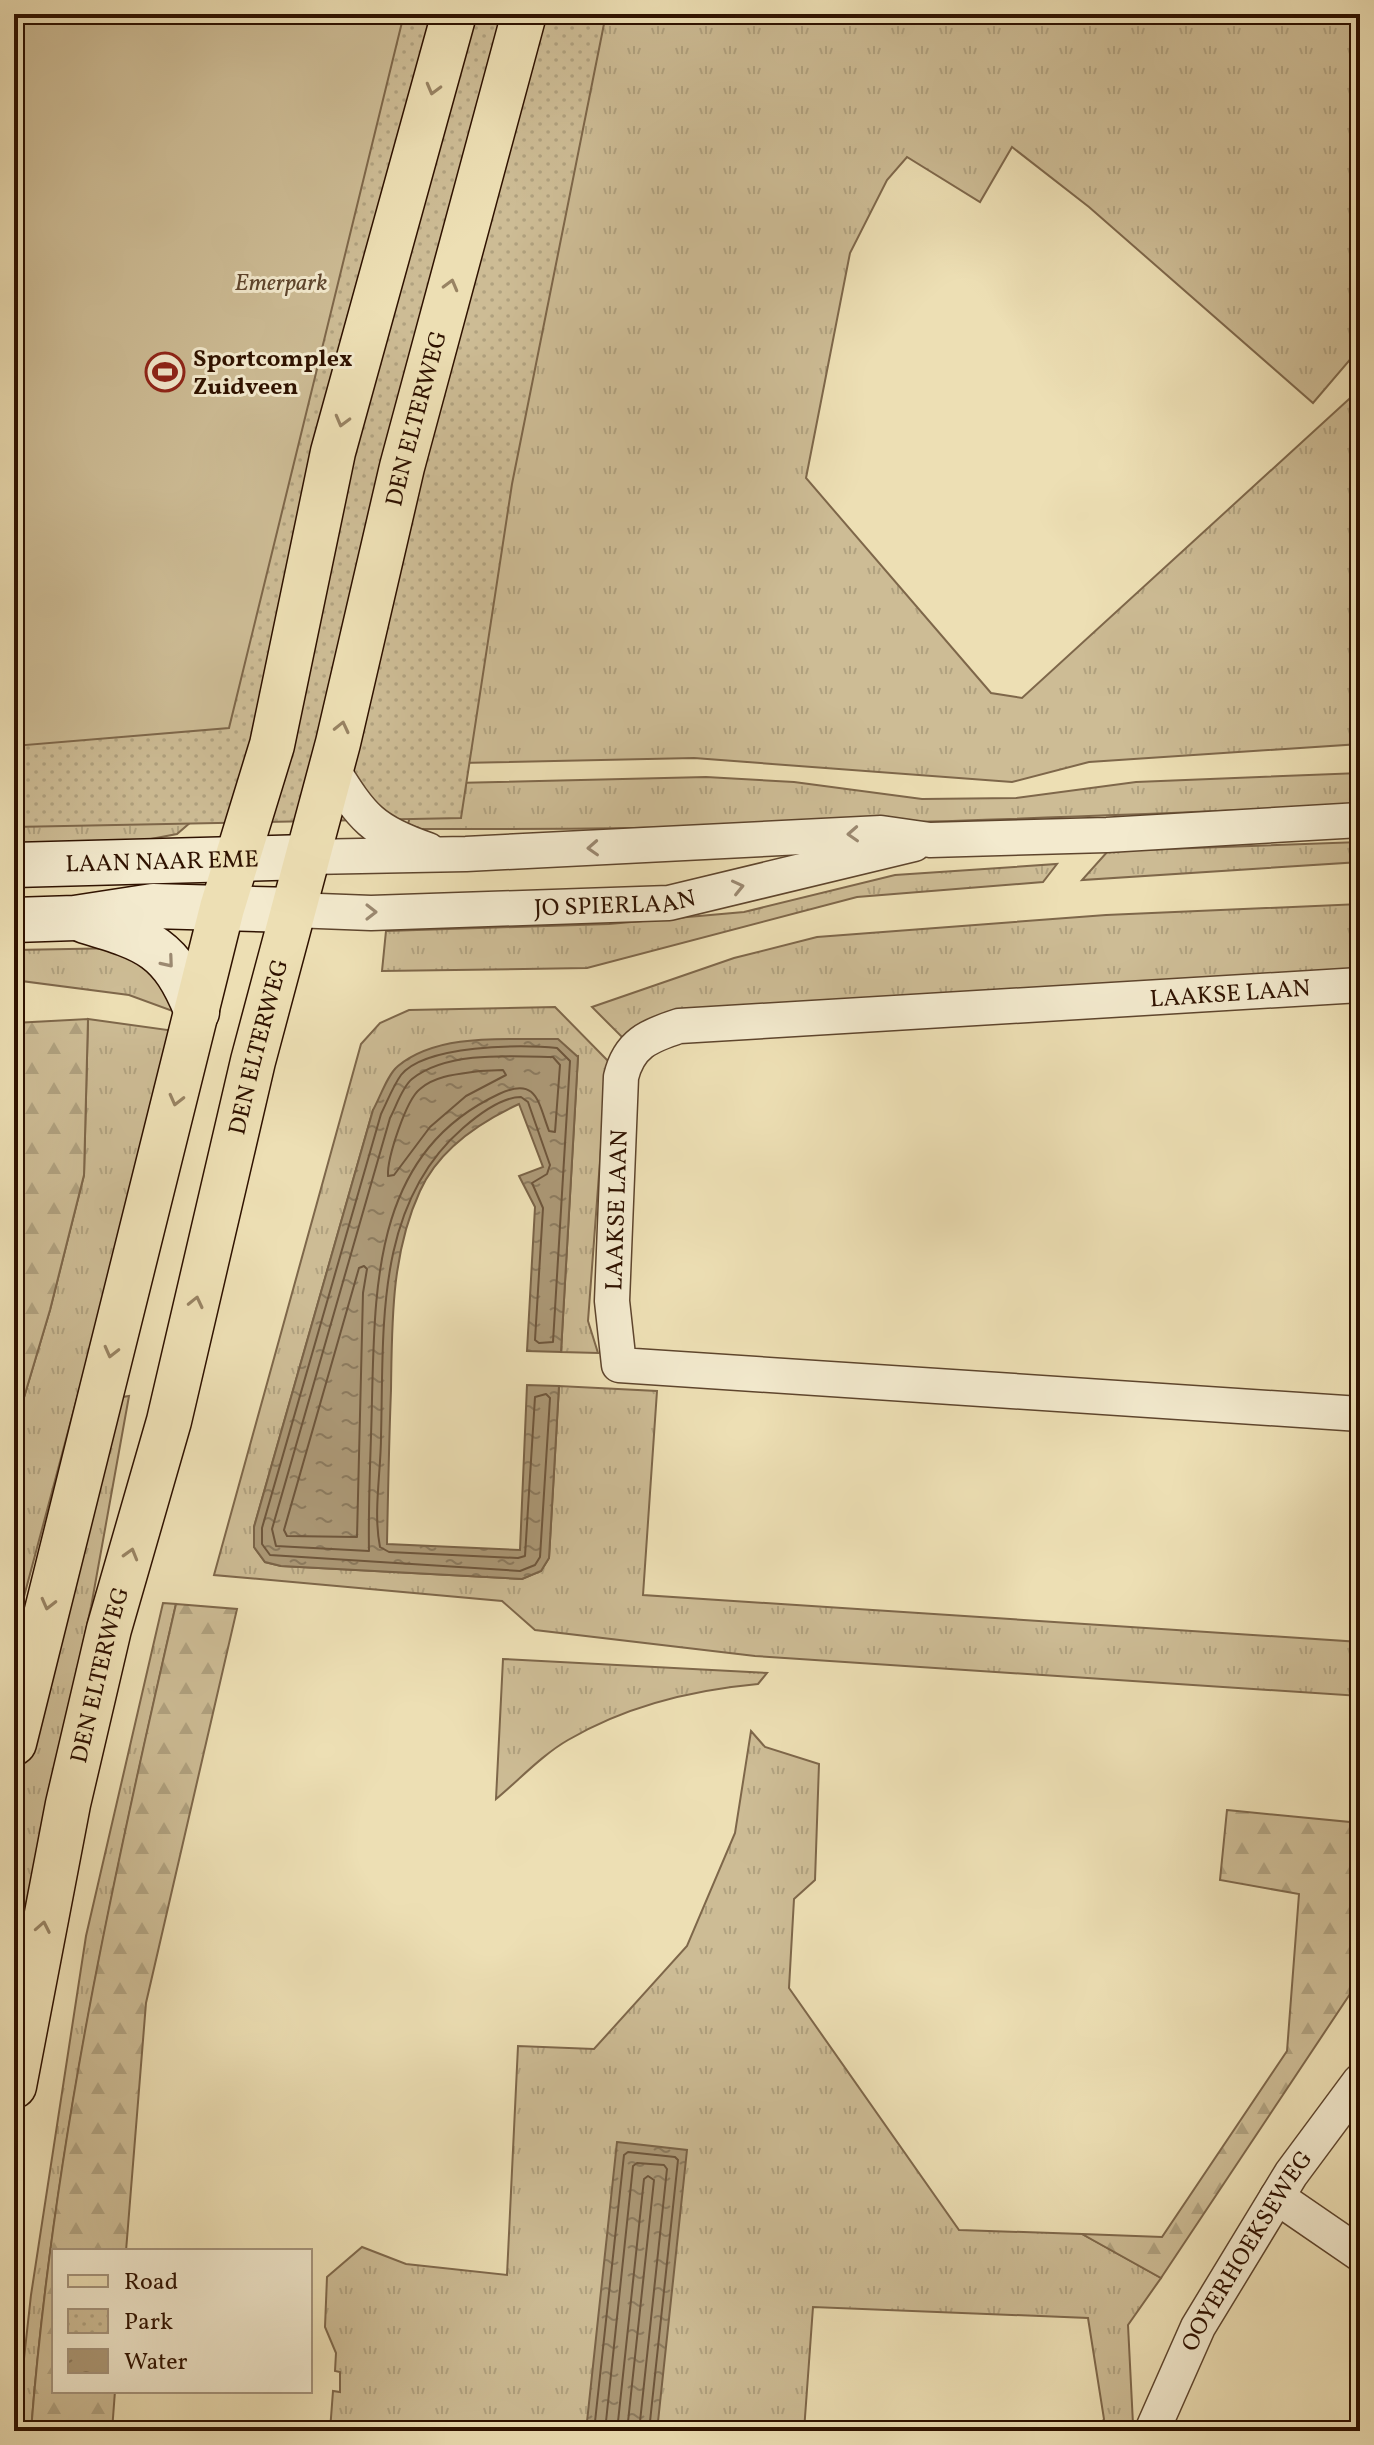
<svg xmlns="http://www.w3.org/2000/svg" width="1374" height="2445" viewBox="0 0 1374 2445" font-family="Vollkorn,serif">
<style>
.grass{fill:url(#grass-tufts);stroke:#7e674a;stroke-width:2}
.forest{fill:url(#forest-firs);stroke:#7e674a;stroke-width:2}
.park{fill:url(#park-dots);stroke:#7e674a;stroke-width:2}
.pitch{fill:#cdbc95;stroke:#7e674a;stroke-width:2}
.water{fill:url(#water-ripples);stroke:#7a6347;stroke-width:2}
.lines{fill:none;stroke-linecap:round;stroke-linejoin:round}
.shore{stroke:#6e563c;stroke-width:2}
.street-casing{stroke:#5e452d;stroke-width:37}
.secondary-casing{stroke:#2f1200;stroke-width:47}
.primary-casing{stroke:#2f1200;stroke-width:47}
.street{stroke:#f3eace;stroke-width:34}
.secondary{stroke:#f3eace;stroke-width:44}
.primary{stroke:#eddfb4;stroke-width:44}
.oneway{stroke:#988363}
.oneway2{stroke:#9b8971}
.labels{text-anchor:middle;stroke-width:6;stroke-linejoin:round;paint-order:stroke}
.park-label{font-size:24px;font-style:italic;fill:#5e452d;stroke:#f3eace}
.poi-label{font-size:24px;font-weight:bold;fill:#2f1200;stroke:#f3eace;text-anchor:start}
.street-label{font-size:24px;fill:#2f1200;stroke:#f3eace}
</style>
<defs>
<pattern id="grass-tufts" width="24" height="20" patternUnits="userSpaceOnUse" patternTransform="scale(2)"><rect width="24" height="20" fill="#cdbc95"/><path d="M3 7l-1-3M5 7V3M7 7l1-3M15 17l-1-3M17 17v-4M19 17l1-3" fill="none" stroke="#b0a17f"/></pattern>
<pattern id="forest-firs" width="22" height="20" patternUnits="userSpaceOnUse" patternTransform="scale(2)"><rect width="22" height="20" fill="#cdbc95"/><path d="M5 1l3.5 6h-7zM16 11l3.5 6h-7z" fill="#b0a17f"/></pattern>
<pattern id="park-dots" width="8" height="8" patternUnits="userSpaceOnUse" patternTransform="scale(2)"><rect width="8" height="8" fill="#cdbc95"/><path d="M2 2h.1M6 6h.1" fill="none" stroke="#b0a17f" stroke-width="1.8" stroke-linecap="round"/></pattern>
<pattern id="water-ripples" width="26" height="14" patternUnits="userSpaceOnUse" patternTransform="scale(2)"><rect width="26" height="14" fill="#ac9977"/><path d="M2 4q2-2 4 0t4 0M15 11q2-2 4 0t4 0" fill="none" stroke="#8c7b5f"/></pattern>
</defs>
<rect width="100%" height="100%" fill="#eddfb4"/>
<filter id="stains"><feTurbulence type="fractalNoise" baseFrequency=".0025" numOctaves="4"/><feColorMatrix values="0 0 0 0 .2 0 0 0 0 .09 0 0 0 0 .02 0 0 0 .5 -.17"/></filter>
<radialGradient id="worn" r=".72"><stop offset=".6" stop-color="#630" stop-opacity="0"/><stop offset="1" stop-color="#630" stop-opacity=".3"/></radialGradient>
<g class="grass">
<path d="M588,14H1360V348L1313,403L1089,207L1012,147L980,202L907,157L887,180L850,253L806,478L991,693L1022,698L1360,389V744L1089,762L1012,782L694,758L460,763Z"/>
<path d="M1360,773V805C1046,819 734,830 420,829L408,824L421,776L454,783L706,777L794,782L922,799L1016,798L1136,782Z"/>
<path d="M14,796L213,803L177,834L135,842L14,847Z"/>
<path d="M1360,842V862L1082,880L1108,851Z"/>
<path d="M1057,864L1043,882L857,897L587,968L382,971L386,931L609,924L744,912L895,875Z"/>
<path d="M1360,904V970L627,1042L592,1007L734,958L817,937L1106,915Z"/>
<path d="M124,948L147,951L178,1013L129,995L14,980V950Z"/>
<path d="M555,1007L612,1065L606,1081L588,1321L598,1353L561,1352L578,1056L373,1110L254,1527V1547L265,1562L281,1566L522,1579L541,1571L549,1558L559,1386L657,1391L643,1595L1360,1642V1696L755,1656L535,1630L502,1601L214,1575L361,1044L380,1023L409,1010Z"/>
<path d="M88,1019L175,1031L14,1634V1431L50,1310L84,1175Z"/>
<path d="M129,1396L91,1607L14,1960V1792L116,1398Z"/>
<path d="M163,1603L176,1604C114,1877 53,2151 31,2431H16L31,2295L86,1936Z"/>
<path d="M503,1659L767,1673L758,1684C692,1690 626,1706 568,1740C542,1755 519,1780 496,1799Z"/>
<path d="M751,1731L765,1747L819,1764L815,1880L794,1899L789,1988L959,2230L1082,2234L1161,2278L1128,2325L1133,2424L1130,2431H1098L1104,2419L1088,2318L813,2307L804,2431H330L333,2391L340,2392V2372L335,2371L336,2353L325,2327L327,2277L362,2247L406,2264L507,2275L518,2046L594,2049L687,1946L735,1833Z"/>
</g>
<g class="forest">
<path d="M88,1019L84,1175L50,1310L14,1431V1023Z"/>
<path d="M176,1604L237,1609L146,2003L126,2251H54V2391H115L112,2431H31C53,2151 113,1876 176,1604Z"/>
<path d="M1227,1810L1360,1823V1979L1161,2278L1082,2234L1162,2237L1287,2051L1299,1894L1220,1880Z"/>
</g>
<path class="park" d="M14,14H606L512,484L461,818L14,827Z"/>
<path class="pitch" d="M14,14H404L229,728L14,746Z"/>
<g class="water">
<path d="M558,1039L578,1057L561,1352L527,1351L535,1207L519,1176L543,1167L519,1104C480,1122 439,1149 420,1191C391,1254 392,1323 391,1390C389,1441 388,1492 387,1544L520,1550L527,1385L559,1386L549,1558L541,1571L522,1579L281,1566L265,1562L254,1547V1527L373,1110C380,1098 387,1075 398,1066C439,1032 509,1040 558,1039Z"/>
<path d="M617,2142L687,2150L657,2431H586Z"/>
</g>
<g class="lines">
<g class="shore">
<path d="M557,1048L570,1061L553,1342L539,1343L535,1340L543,1208L532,1183L547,1174L550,1165L528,1102L521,1097C501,1097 478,1115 463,1128C374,1205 384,1329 381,1437C381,1471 373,1513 380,1547L389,1552L518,1558L525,1556L535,1397L546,1394L550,1398L540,1557L535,1565L520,1571L270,1555L262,1544V1528L381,1114C387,1102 393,1086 401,1075C425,1045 521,1044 557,1048Z"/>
<path d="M553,1057L560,1065L555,1132L549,1131C538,1102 537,1076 499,1094C375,1152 375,1280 372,1399C371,1449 368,1501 369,1551L276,1546L272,1529L390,1118C396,1107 402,1087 412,1079C447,1051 511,1056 553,1057Z"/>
<path d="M480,1071L503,1070L506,1075L466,1096L430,1127L394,1175L388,1176C387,1158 406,1100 420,1089C436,1075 460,1074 480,1071Z"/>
<path d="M364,1266L367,1269L363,1293L357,1537L287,1536L284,1530L359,1268Z"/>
<path d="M594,2431L624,2155L628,2152L675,2157L678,2160L649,2431"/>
<path d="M605,2431L633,2166L637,2163L664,2165L667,2169L639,2431"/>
<path d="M617,2431L644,2179L648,2176L654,2180L627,2431"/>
</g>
<defs>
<g id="street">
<path d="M332,769C362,817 372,831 428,850"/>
<path d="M308,857L466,854L881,833L930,840L1107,835L1360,820"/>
<path id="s1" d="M293,910L371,913L669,903L914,844"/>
<path d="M1360,985L679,1026C648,1036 629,1044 621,1077L612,1301L619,1365L1360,1414"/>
<path d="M1277,2197L1360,2254"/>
<path id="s2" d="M1152,2431L1198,2327L1291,2174L1360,2081"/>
</g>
<g id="secondary">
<path id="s3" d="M14,865L308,857"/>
<path d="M14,920L75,918L153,906L293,910"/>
<path d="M85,921C149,940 171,947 197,1012"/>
</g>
<g id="primary">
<path d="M14,1743L222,908L272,745L333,452L454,14"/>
<path id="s4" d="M14,2086L68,1804L109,1629L169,1421L253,1061L338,743L402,467L524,14"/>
</g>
</defs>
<use href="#street" class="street-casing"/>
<use href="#secondary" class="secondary-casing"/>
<use href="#primary" class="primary-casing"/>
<use href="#street" class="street"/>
<use href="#secondary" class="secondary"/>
<use href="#primary" class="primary"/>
</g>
<defs><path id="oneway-chevron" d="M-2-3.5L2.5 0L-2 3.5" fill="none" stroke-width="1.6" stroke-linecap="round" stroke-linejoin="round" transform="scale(2)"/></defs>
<g class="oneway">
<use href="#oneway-chevron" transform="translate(433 89) rotate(105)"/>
<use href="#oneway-chevron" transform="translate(451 285) rotate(-75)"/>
<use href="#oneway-chevron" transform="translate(342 421) rotate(105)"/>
<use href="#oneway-chevron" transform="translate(342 727) rotate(-77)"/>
<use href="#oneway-chevron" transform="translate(176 1100) rotate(104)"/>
<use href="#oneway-chevron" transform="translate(196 1302) rotate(-77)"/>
<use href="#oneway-chevron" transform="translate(111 1352) rotate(104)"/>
<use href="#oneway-chevron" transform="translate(131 1554) rotate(-74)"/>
<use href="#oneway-chevron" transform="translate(48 1604) rotate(104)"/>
<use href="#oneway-chevron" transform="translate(43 1927) rotate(-79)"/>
</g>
<g class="oneway2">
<use href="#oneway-chevron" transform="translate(853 834) rotate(177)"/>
<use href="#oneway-chevron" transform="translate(593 848) rotate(177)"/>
<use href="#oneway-chevron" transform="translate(738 887) rotate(-13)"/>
<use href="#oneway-chevron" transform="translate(371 912)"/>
<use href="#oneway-chevron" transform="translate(168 962) rotate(50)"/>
</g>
<defs>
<symbol id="stadium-ring" viewBox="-11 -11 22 22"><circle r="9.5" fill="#f3eace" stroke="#8f2418" stroke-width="1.5"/><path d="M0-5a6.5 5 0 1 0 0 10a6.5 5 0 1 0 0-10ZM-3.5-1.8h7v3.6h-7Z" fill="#8f2418"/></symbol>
</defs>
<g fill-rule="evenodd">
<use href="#stadium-ring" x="143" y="350" width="44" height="44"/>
</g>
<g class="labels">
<g class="park-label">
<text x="281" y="290">Emerpark</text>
</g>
<g class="poi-label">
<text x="193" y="366">Sportcomplex<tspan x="193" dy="28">Zuidveen</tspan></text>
</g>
<g class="street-label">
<text dy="8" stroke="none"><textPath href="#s4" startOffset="1716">DEN ELTERWEG</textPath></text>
<text dy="8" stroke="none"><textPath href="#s3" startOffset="148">LAAN NAAR EME</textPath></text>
<text dy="8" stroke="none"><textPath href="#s1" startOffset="322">JO SPIERLAAN</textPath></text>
<text transform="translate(1230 993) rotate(-4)" y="8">LAAKSE LAAN</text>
<text dy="8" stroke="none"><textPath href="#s4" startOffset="1068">DEN ELTERWEG</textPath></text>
<text transform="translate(616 1210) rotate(-88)" y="8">LAAKSE LAAN</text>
<text dy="8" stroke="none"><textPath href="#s4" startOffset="420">DEN ELTERWEG</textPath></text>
<text dy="8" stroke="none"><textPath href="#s2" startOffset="204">OOYERHOEKSEWEG</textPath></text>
</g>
</g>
<rect width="1374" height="2445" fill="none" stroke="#eddfb4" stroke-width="48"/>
<rect x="16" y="16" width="1342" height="2413" fill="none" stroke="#2f1200" stroke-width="4"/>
<rect x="24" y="24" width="1326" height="2397" fill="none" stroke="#2f1200" stroke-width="2"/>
<rect x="52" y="2249" width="260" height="144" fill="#f3eace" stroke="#a5947c" stroke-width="2"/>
<rect x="68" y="2275" width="40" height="12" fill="#eddfb4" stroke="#a5947c" stroke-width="2"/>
<text x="124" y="2289" font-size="24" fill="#2f1200">Road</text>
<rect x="68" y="2309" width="40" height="24" fill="url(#park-dots)" stroke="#a5947c" stroke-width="2"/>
<text x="124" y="2329" font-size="24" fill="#2f1200">Park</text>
<rect x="68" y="2349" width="40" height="24" fill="url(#water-ripples)" stroke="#a5947c" stroke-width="2"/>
<text x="124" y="2369" font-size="24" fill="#2f1200">Water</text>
<rect width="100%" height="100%" filter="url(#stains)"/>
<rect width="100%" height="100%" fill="url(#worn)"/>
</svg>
